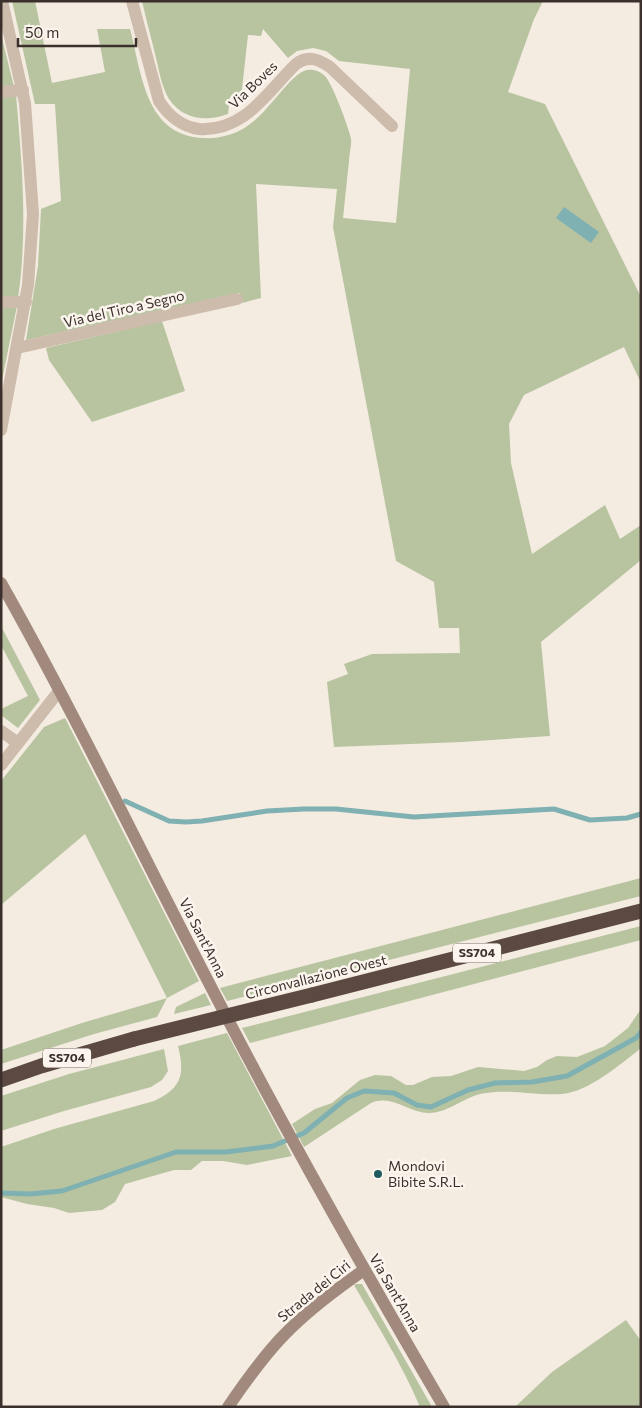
<svg xmlns="http://www.w3.org/2000/svg" width="642" height="1408" viewBox="0 0 642 1408" font-family="Commissioner,sans-serif">
<style>
.green{fill:#b8c4a0}
.water{fill:#7fb0b2}
.lines{fill:none;stroke-linecap:round;stroke-linejoin:round}
.stream{stroke:#7fb0b2;stroke-width:5}
.street{stroke:#cdbbac;stroke-width:12}
.secondary{stroke:#a18a7d;stroke-width:12}
.highway{stroke:#5c4a42;stroke-width:15}
.highway-bridge{stroke:#5c4a42;stroke-width:15}
.poi-dot{fill:#1f5a5e;stroke:#fbf5ee;stroke-width:2}
.labels{text-anchor:middle;stroke-width:5;stroke-linejoin:round;paint-order:stroke}
.shield{fill:#fbf5ee;stroke:#756b66;stroke-width:1}
.shield-label{font-size:12px;font-weight:bold;fill:#3b302b}
.street-label{font-size:14px;fill:#3b302b;stroke:#fbf5ee}
.poi-label{font-size:14px;fill:#3b302b;stroke:#fbf5ee;text-anchor:start}
</style>
<rect width="100%" height="100%" fill="#f4ebe1"/>
<g class="green">
<path d="M12,1H35L52,83L105,72L97,29H130C142,74 145,136 204,138C219,139 238,134 250,124C267,113 289,77 304,71C311,68 320,71 325,76C332,83 349,128 351,139C352,145 349,154 349,161C347,180 345,199 343,218L396,223L410,69L339,61L326,51L313,48L297,51L288,58L263,29L261,36L248,35L241,98L230,97L228,114C207,122 183,120 169,99C161,86 159,69 155,54C151,37 146,19 142,1H543L534,19L508,92L545,104L641,297V383L624,347L524,395L509,424L511,463L532,554L605,505L620,539L641,525V560L541,642L550,736L462,742L334,747L327,682L348,674L344,664L372,654L460,653L459,628H439L434,582L396,561L333,227L337,189L256,184L261,298L242,303L240,293L26,340L38,266L41,209L61,201L55,104H35Z"/>
<path d="M1,34L14,87L1,88Z"/>
<path d="M16,95C22,163 28,230 18,298H1V97Z"/>
<path d="M1,306H17L1,385Z"/>
<path d="M162,321L185,391L92,422L49,360L46,348Z"/>
<path d="M1,626L40,700L18,728L1,715V709L28,696L1,645Z"/>
<path d="M65,718L199,981L167,998L157,1017L94,1034L1,1064V1050L82,1023L167,998L85,834L1,905V781L44,727Z"/>
<path d="M641,878V896L227,1001L220,988Z"/>
<path d="M641,926V940L250,1043L242,1028Z"/>
<path d="M205,993L211,1005L174,1014L176,1007Z"/>
<path d="M641,1009V1048C621,1064 588,1092 562,1094C537,1096 511,1089 486,1093C466,1095 449,1113 429,1113C408,1113 393,1094 371,1103L304,1147L292,1124L315,1109L332,1103L360,1080L375,1075L391,1076L406,1085H413L432,1077L451,1076L478,1067L524,1071L537,1067L547,1060L557,1056L577,1057L605,1046L628,1028Z"/>
<path d="M227,1033L292,1156L247,1165L223,1161H202L191,1170H174L125,1184L115,1202L102,1210L69,1213L54,1208L27,1204L1,1197V1147L54,1129L154,1101C182,1088 185,1074 178,1046Z"/>
<path d="M164,1049L168,1071L162,1080L151,1087L64,1111L1,1131V1096L69,1074Z"/>
<path d="M356,1284H362L432,1407H420C402,1364 377,1325 354,1285Z"/>
<path d="M626,1320L641,1341V1407H515L552,1372Z"/>
</g>
<path class="water" d="M564,207L599,232L591,243L556,218Z"/>
<g class="lines">
<g class="stream">
<path d="M125,801L169,821L186,822L202,821L267,811L304,809H336L414,817L554,809L590,820L627,818L641,814"/>
<path d="M1,1193L30,1194L62,1191L176,1152H226L273,1146L304,1133L347,1098L364,1091L394,1093L417,1105L431,1107L468,1090L495,1083L532,1082L567,1076L636,1038L641,1032"/>
</g>
<g class="street">
<path d="M132,1L159,101C168,115 182,127 199,129C245,132 267,92 296,64C308,55 318,59 330,67L392,126"/>
<path d="M1,92L23,90"/>
<path d="M1,302H26"/>
<path d="M17,348L237,299"/>
<path d="M1,430L28,285L33,214L25,103L2,1"/>
<path d="M1,731L18,743"/>
<path d="M1,765L59,691"/>
</g>
<g class="secondary">
<path d="M1,583C75,714 140,850 209,983C283,1127 362,1267 444,1407"/>
<path d="M228,1407C245,1382 262,1358 283,1336C307,1311 335,1290 364,1270"/>
</g>
<g class="highway">
<path d="M312,995L641,911"/>
<path d="M1,1080L41,1066L134,1039"/>
</g>
<path class="highway-bridge" d="M134,1039L312,995"/>
</g>
<circle class="poi-dot" cx="378" cy="1174" r="5"/>
<g class="labels">
<g class="shield">
<rect x="453" y="943.5" width="48" height="19" rx="4"/>
<rect x="43" y="1048.5" width="48" height="19" rx="4"/>
</g>
<g class="shield-label">
<text x="477" y="957">SS704</text>
<text x="67" y="1062">SS704</text>
</g>
<g class="street-label">
<text transform="translate(253 85) rotate(-44)" y="5">Via Boves</text>
<text transform="translate(124 309) rotate(-13)" y="5">Via del Tiro a Segno</text>
<text transform="translate(203 938) rotate(63)" y="5">Via Sant'Anna</text>
<text transform="translate(316 977) rotate(-14)" y="5">Circonvallazione Ovest</text>
<text transform="translate(314 1291) rotate(-39)" y="5">Strada dei Ciri</text>
<text transform="translate(395 1293) rotate(60)" y="5">Via Sant'Anna</text>
</g>
<g class="poi-label">
<text x="388" y="1171">Mondovi<tspan x="388" dy="16">Bibite S.R.L.</tspan></text>
</g>
</g>
<rect width="642" height="1408" fill="none" stroke="#3b302b" stroke-width="5"/>
<path d="M18 38v8h118v-8" fill="none" stroke="#3b302b" stroke-width="2.5"/>
<text x="25" y="38" font-size="15" fill="#3b302b" stroke="#fbf5ee" stroke-width="4" paint-order="stroke">50 m</text>
</svg>
